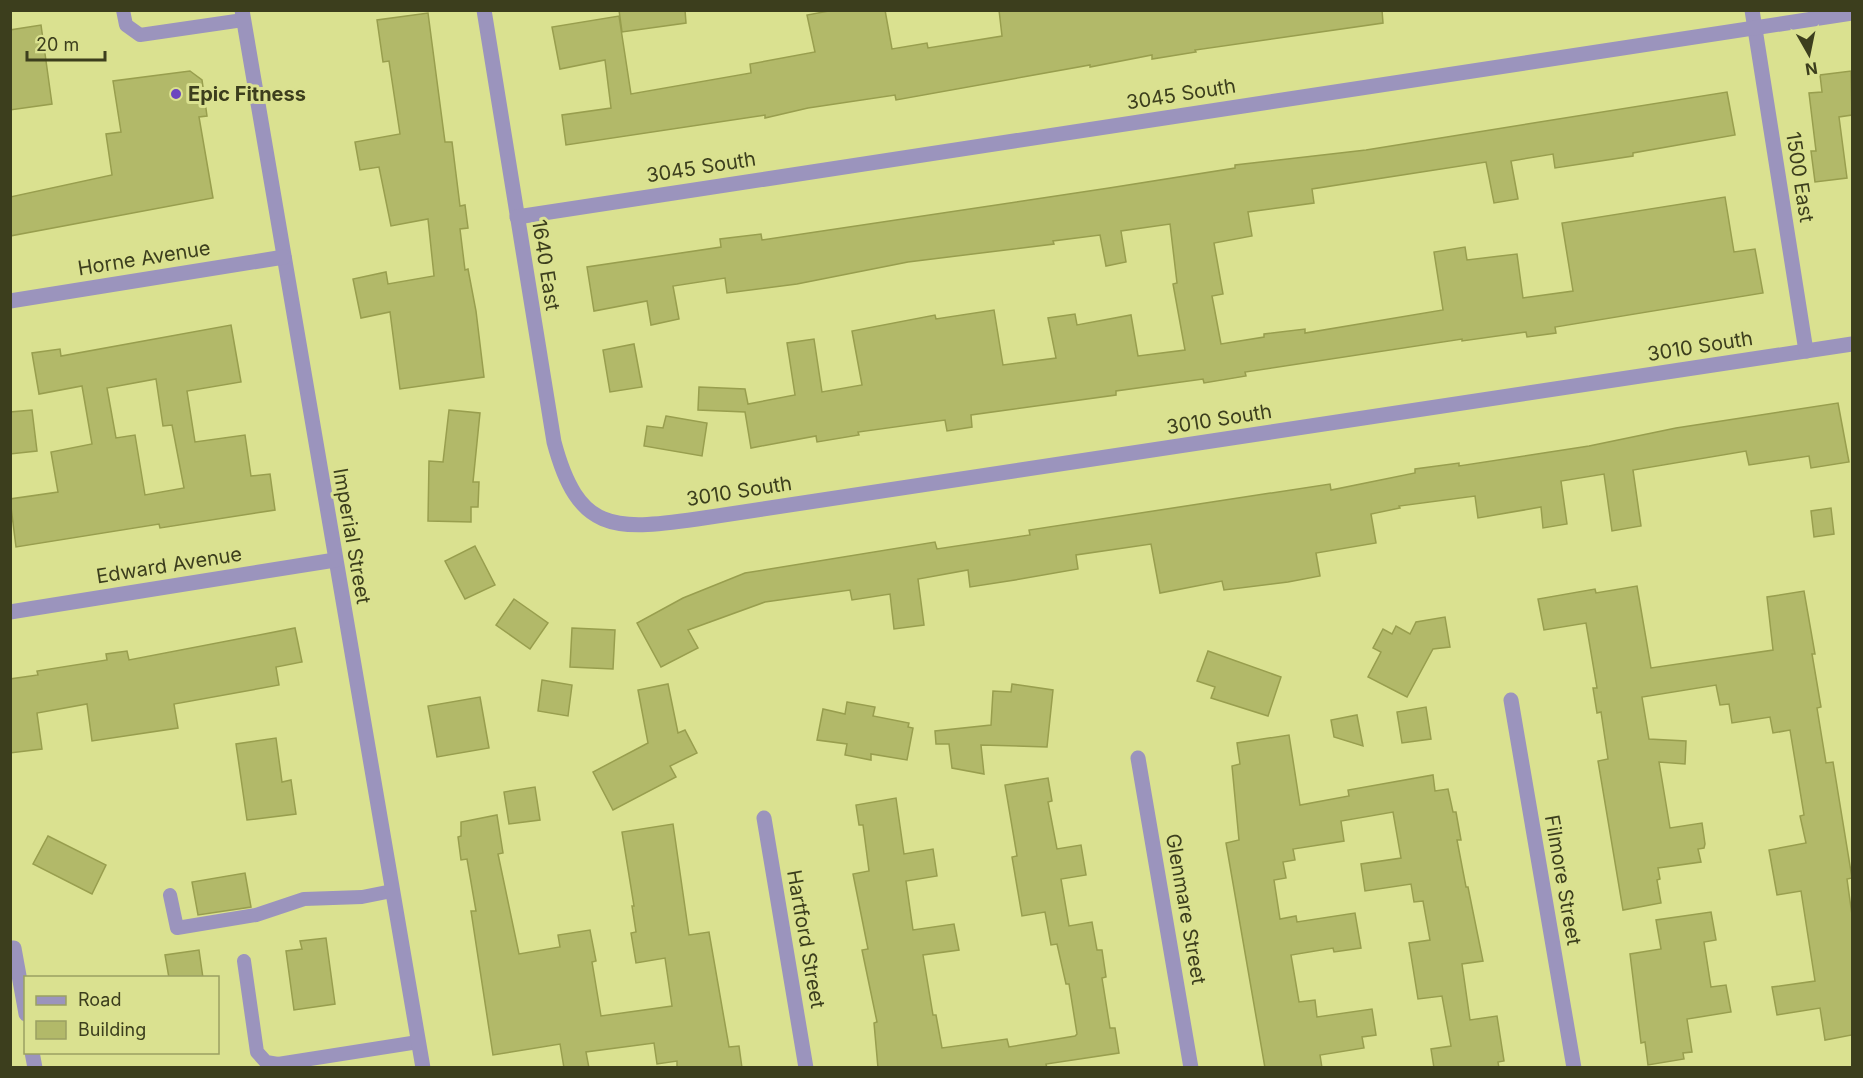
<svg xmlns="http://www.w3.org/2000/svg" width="1863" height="1078" viewBox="0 0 1863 1078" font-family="Inter,sans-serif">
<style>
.building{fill:#b2b969;stroke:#989e4e;stroke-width:1.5;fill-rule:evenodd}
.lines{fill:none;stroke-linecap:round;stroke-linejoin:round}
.service{stroke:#9b94bd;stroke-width:14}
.minor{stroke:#9b94bd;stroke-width:15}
.poi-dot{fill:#6b46bf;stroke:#dae190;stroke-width:2}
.labels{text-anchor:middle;stroke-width:6;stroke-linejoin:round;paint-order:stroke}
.poi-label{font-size:20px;font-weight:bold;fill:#3c3e1d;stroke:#dae190;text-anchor:start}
.street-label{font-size:20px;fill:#3c3e1d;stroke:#dae190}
</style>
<rect width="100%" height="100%" fill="#dae190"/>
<g class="building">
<path d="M619,10H685L686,23L622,32Z"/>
<path d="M834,10H885L892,49L927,43L928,48L1002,36L999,10H1382L1383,23L1195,50L1196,52L1152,59V55L1090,67V65L896,100L895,95L808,108L765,118V115L566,145L562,115L611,108L605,60L560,69L552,27L619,16L631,94L751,73L750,64L815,52L807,15Z"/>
<path d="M428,13L445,142H452L460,206L465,205L468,228L460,229L465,270L468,269L476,311L484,377L400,389L390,312L361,318L353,279L386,272L388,284L434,276L428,219L391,226L379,167L360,170L355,142L400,134L389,61L383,62L377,20Z"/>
<path d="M41,25L52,104L10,110V30Z"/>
<path d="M190,71L202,80L207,116L199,117L213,198L10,236V197L112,175L106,134L121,132L113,81Z"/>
<path d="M1851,71L1852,115L1839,117L1847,178L1815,182L1811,151H1816L1809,93L1822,92L1820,75Z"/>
<path d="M1727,92L1735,135L1633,153V156L1555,168L1553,154L1511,161L1518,199L1494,203L1486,162L1312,189L1314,203L1248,212L1252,236L1214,243L1223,294L1212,296L1221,344L1264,337V334L1305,329V333L1443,310L1434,252L1465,247L1467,260L1517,254L1523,298L1573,291L1562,223L1725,197L1734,252L1755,249L1763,293L1555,327L1556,333L1527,337L1526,332L1462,341V339L1245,372L1246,376L1204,383L1203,379L1116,391V395L971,415L972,427L947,431L945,420L858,432L859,435L817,442L816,436L751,448L745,412L698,410L699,387L745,389L748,404L795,395L787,343L814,339L822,392L862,385L852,331L935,315L936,319L994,310L1003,365L1056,358L1048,318L1075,314L1077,325L1131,315L1138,356L1185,350L1173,284L1177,283L1170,224L1121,231L1126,262L1106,266L1100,235L1053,241L1054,244L908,262L797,284L727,293L725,278L673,286L679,319L651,325L647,301L594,311L587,267L721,247L720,239L761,234L762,240L1109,188L1235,168V165L1366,150Z"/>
<path d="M231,325L241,382L187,391L195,442L245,435L251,476L270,474L275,510L160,528L159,524L16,547L10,499L58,492L51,452L92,444L82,386L39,394L32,353L60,349L61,356ZM156,379L163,426L172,425L184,488L145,495L135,435L116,438L107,388Z"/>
<path d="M634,344L642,387L610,392L603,350Z"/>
<path d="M1838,403L1849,462L1811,468L1809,456L1749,465L1746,451L1633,470L1641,526L1612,531L1604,474L1561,481L1567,524L1543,528L1541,507L1478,518L1475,496L1399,506L1400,508L1371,514L1376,543L1316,553L1320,576L1288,582L1224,590L1222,581L1160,593L1151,544L1076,555L1078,569L1015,580L970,587L968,570L918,579L924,625L894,629L890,594L852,600L850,590L765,602L688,630L698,648L661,667L637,623L683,598L745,573L935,542L937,549L1030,535L1029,530L1330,484L1331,490L1415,473V469L1459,463V466L1589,446L1676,428Z"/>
<path d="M32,410L37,451L10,454V412Z"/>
<path d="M449,410L480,413L473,482H479L478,507H471V522L428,521L429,461L443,462Z"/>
<path d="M666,416L707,423L702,456L644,446L647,426L663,428Z"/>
<path d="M1831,508L1834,534L1814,537L1811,511Z"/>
<path d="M475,546L495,585L465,599L445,561Z"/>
<path d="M1637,586L1651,668L1773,650L1767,597L1804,591L1815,654H1812L1821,707L1817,708L1826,763L1833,762L1852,878L1847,879L1852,915V1035L1825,1040L1820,1008L1777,1015L1772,987L1815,981L1801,891L1777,895L1769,850L1806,843L1800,816L1804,815L1790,730L1773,733L1770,717L1732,723L1729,704L1720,705L1716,685L1642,697L1649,739L1686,741L1685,764L1659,762L1670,828L1702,823L1705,844L1704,848L1698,849L1701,862L1658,868L1660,879L1657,880L1661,903L1623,910L1598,761L1608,759L1601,712L1597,713L1593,688H1597L1586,623L1544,630L1538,599L1595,589L1596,593Z"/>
<path d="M514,599L548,623L530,649L496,625Z"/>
<path d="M1445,617L1450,647L1433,649L1407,697L1368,677L1381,652L1373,648L1383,629L1392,634L1396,626L1410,634L1416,622Z"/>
<path d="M295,628L302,662L276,667L279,685L174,704L178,728L92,741L87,704L37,713L42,749L10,753V679L38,675L37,671L107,660L106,654L127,651L129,660Z"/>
<path d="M572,628L615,630L613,669L570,667Z"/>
<path d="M1208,651L1281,677L1268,716L1211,698L1215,687L1197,681Z"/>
<path d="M542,680L572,685L568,716L538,711Z"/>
<path d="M668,684L678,733L685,730L697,753L670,766L676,777L613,810L593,772L648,743L638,690Z"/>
<path d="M1012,684L1053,690L1047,747L981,745L984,774L952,768L949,744H936L935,731L991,725L993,691L1011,692Z"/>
<path d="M480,697L489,748L437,757L428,706Z"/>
<path d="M847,702L875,707L873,716L909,723L908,727L913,728L907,760L871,754V760L845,755L847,744L817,740L823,709L845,714Z"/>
<path d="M1426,707L1431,739L1402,743L1397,712Z"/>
<path d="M1357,715L1363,746L1334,737L1331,720Z"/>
<path d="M1289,735L1300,805L1349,796L1348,790L1433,775L1435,791L1448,789L1453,812H1456L1461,840H1457L1466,887H1468L1483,961L1462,964L1470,1020L1497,1016L1504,1061L1498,1062L1499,1068H1434L1431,1049L1451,1046L1442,996L1418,999L1409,943L1430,940L1423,901L1414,902L1411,884L1365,891L1361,864L1401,858L1393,812L1341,821L1344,841L1293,849L1295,860L1283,862L1286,878L1274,880L1280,919L1296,916L1297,922L1355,913L1361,948L1334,952L1333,948L1291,955L1299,1002L1315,1000L1317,1017L1372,1009L1376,1035L1362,1037L1364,1048L1320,1055L1322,1068H1265L1226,843L1239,840L1232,766L1240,764L1237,743Z"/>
<path d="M276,738L282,782L291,780L296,814L247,820L236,744Z"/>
<path d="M1048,778L1052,801L1048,802L1057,849L1081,845L1086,875L1061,879L1069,926L1092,922L1097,950H1102L1106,977L1102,978L1110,1028H1115L1119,1053L1046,1064L1047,1068H878L874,1023L877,1022L862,950L868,949L853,874L869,871L863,825H859L856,805L896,798L904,854L933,849L937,876L906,881L913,930L954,924L959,950L923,955L933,1015H936L942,1048L1007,1039L1009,1047L1075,1036L1077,1034L1069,984H1066L1057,944L1051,945L1045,912L1022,916L1012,857L1017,856L1005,785Z"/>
<path d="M535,787L540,820L509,824L504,792Z"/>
<path d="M497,815L503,853L498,854L519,954L560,947L558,935L590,930L596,961L592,962L601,1016L672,1006L665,958L636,963L631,933L636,932L632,906H634L622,832L673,824L689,935L709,932L729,1047L739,1046L742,1068H677V1061L657,1064L654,1043L586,1052L589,1068H564L560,1044L493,1055L471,911H476L467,859L461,860L458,837L461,836V822Z"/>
<path d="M48,836L106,865L92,894L33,864Z"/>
<path d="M245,873L251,907L198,915L192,882Z"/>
<path d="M1711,912L1716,940L1704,942L1711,987L1726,985L1731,1012L1687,1019L1692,1052L1683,1053L1684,1059L1648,1065L1645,1042L1641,1043L1630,954L1661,949L1656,920Z"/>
<path d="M326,938L335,1004L294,1010L286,951L302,949L300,941Z"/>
<path d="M199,950L203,978H169L165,955Z"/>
</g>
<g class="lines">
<g class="service">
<path d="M123,10L126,25L140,35L243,20"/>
<path d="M170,895L177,928L256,915L304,899L362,897L392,891"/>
<path d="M244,961L257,1052L266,1062L278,1064L418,1042"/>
</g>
<g class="minor">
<path d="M242,10L423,1068"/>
<path d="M484,10L554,442C578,532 613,531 697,519L1852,344"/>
<path d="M1752,10L1806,351"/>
<path d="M517,217L1852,13"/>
<path d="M10,301L284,257"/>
<path d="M10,612L335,560"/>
<path d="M1511,700L1574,1068"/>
<path d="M1138,758L1191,1068"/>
<path d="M764,818L806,1068"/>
<path d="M10,948H14L26,1014"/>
<path d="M32,1052L35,1068"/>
</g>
</g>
<circle class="poi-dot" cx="176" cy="94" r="6"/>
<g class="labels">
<g class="poi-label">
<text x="188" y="101">Epic Fitness</text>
</g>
<g class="street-label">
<text transform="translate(1181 94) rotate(-9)" y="7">3045 South</text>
<text transform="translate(701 167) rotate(-9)" y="7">3045 South</text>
<text transform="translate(1800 177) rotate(81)" y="7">1500 East</text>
<text transform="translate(144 258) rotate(-9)" y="7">Horne Avenue</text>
<text transform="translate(546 265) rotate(81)" y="7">1640 East</text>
<text transform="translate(1700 346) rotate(-9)" y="7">3010 South</text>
<text transform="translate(1219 419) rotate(-9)" y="7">3010 South</text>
<text transform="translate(739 491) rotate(-9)" y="7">3010 South</text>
<text transform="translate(352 536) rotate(80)" y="7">Imperial Street</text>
<text transform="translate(169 565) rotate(-9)" y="7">Edward Avenue</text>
<text transform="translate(1563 880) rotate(80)" y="7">Filmore Street</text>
<text transform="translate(1186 909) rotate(80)" y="7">Glenmare Street</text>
<text transform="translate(806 939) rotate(80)" y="7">Hartford Street</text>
</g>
</g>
<rect width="1863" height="1078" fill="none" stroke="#3c3e1d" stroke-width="24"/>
<rect x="24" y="976" width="195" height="78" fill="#dae190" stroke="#9ba062" stroke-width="1.5"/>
<rect x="36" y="996" width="30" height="9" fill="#9b94bd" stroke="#9ba062" stroke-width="1.5"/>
<text x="78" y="1006" font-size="18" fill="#3c3e1d">Road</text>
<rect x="36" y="1021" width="30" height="18" fill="#b2b969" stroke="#9ba062" stroke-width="1.5"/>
<text x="78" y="1036" font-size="18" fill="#3c3e1d">Building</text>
<g transform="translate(1809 54) rotate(171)" stroke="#dae190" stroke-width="4.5" paint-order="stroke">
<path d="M0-4.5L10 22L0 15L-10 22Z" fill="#3c3e1d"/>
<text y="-9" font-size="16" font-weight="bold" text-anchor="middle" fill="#3c3e1d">N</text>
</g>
<path d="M27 51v9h78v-9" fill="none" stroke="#3c3e1d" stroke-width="3"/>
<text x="36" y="51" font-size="18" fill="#3c3e1d" stroke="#dae190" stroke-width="4.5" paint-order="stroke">20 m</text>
</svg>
